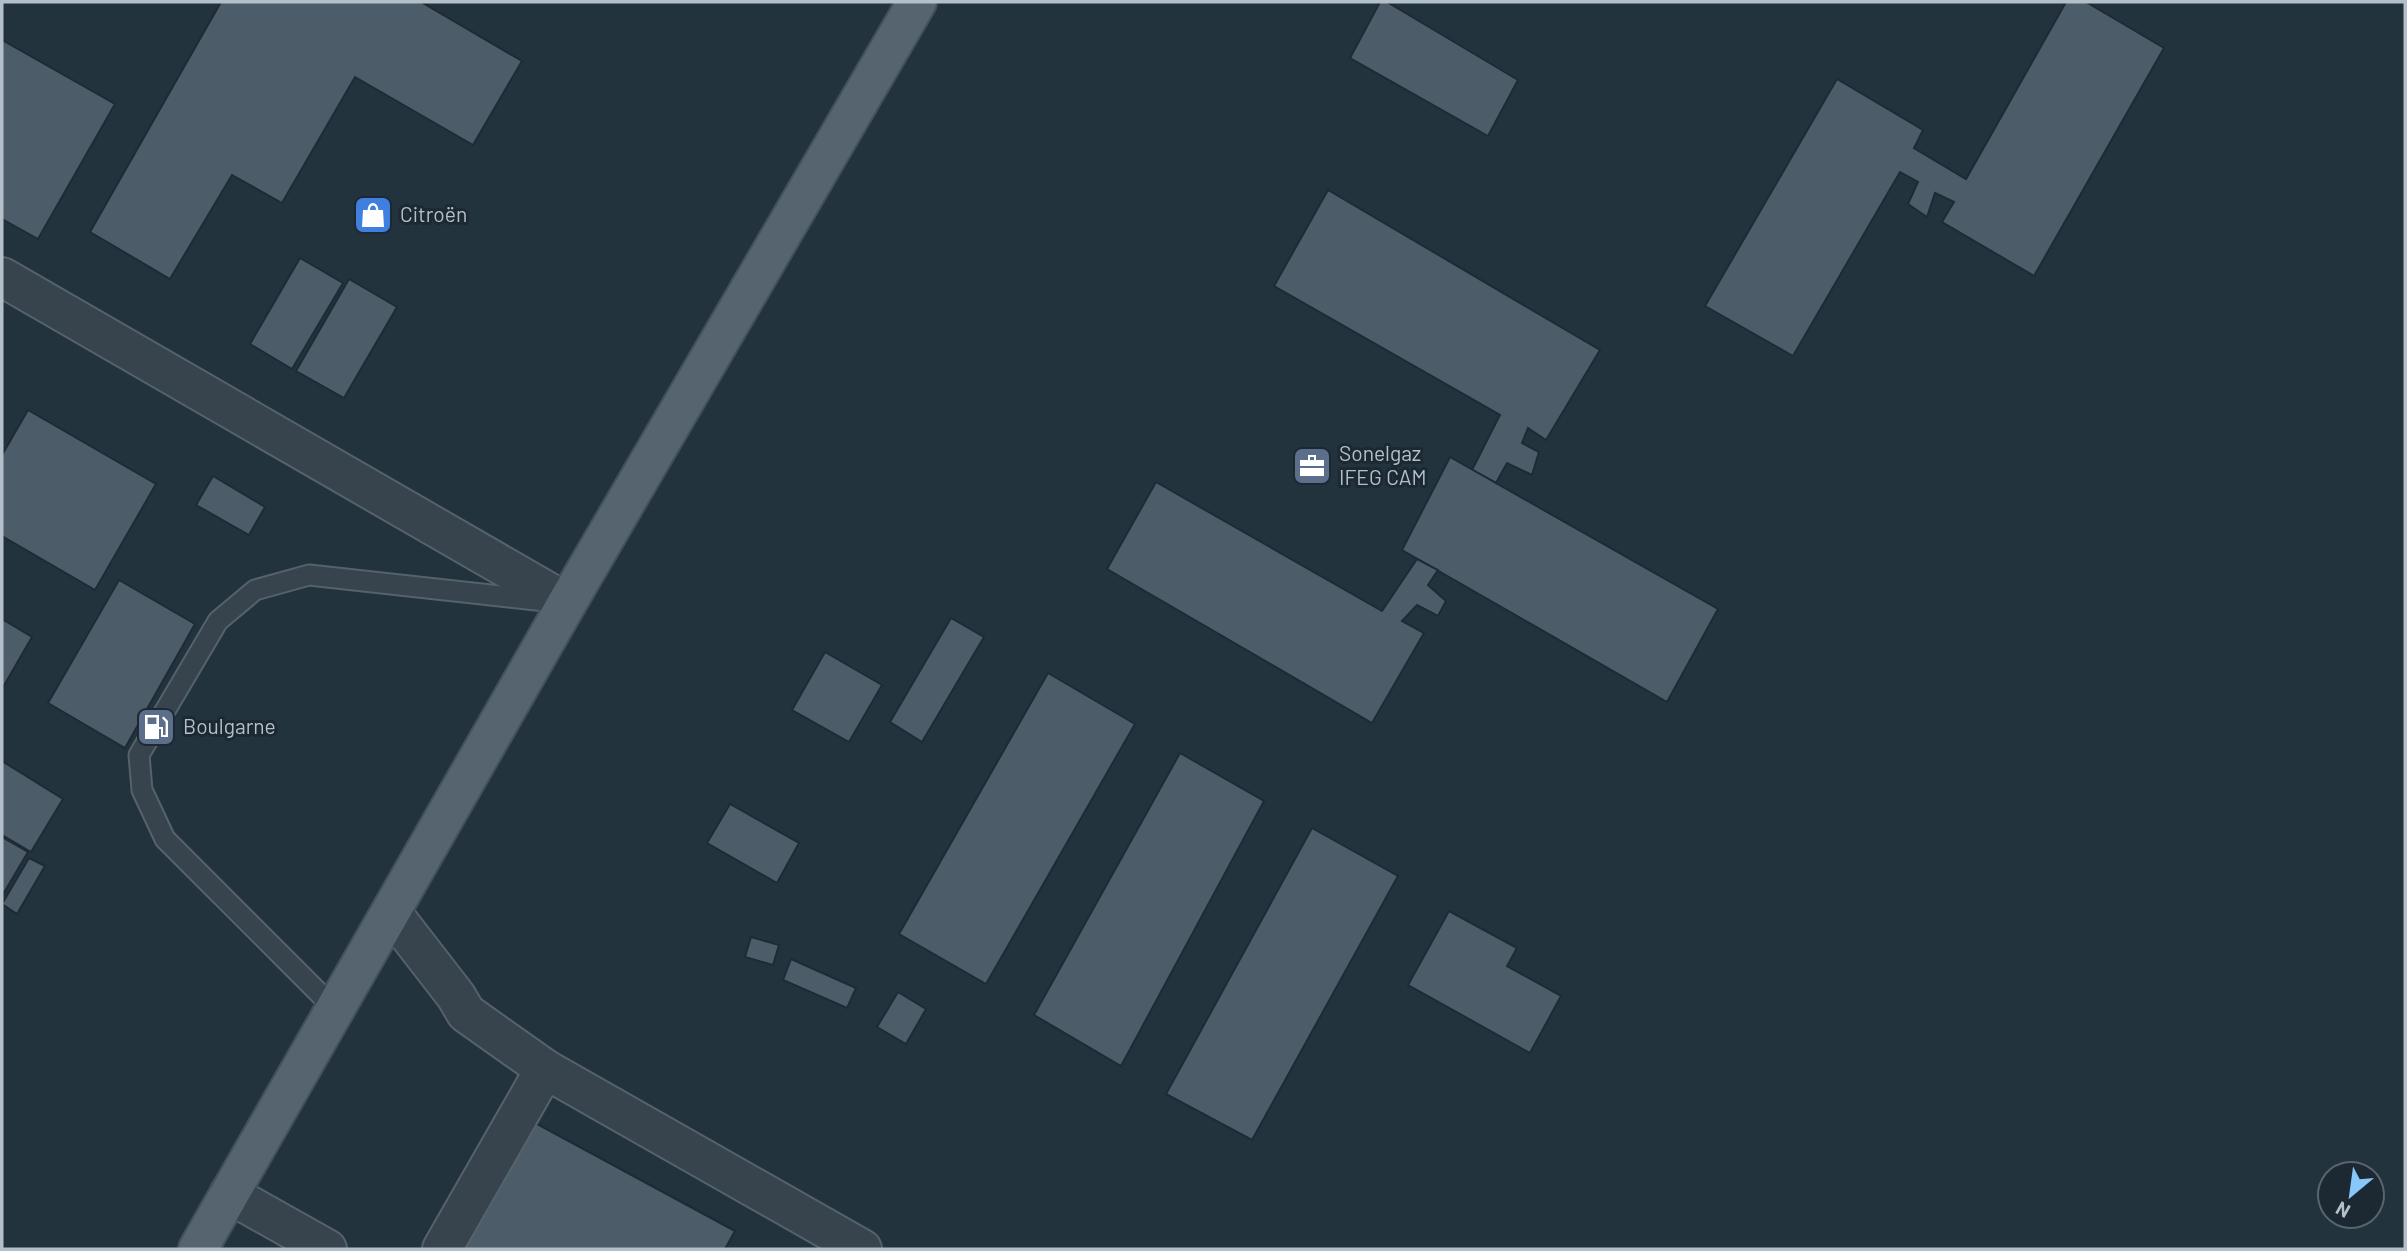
<svg xmlns="http://www.w3.org/2000/svg" width="2407" height="1251" viewBox="0 0 2407 1251" font-family="Barlow,sans-serif">
<style>
.building{fill:#4c5d69;stroke:#1e2b35;stroke-width:2}
.lines{fill:none;stroke-linecap:round;stroke-linejoin:round}
.lane-casing{stroke:#55626c;stroke-width:23}
.street-casing{stroke:#55626c;stroke-width:42}
.primary-casing{stroke:#43505a;stroke-width:42}
.lane{stroke:#37444e;stroke-width:19}
.street{stroke:#37444e;stroke-width:38}
.primary{stroke:#55646e;stroke-width:38}
.labels{text-anchor:middle;stroke-width:6;stroke-linejoin:round;paint-order:stroke}
.poi-label{font-size:21px;fill:#b3bfc9;stroke:#1c2933;text-anchor:start}
</style>
<rect width="100%" height="100%" fill="#23333e"/>
<g class="building">
<path d="M221,2H421L522,61L473,145L355,77L282,203L232,175L170,279L90,232Z"/>
<path d="M1380,2H1387L1518,80L1488,136L1350,58Z"/>
<path d="M2066,2H2086L2164,48L2034,276L1942,222L1954,202L1935,193L1927,217L1908,204L1918,182L1900,172L1793,356L1705,306L1837,79L1923,130L1914,148L1966,179Z"/>
<path d="M2,40L115,104L38,239L2,219Z"/>
<path d="M1328,190L1600,350L1546,440L1528,428L1522,443L1539,452L1532,475L1507,463L1496,483L1472,470L1500,415L1274,286Z"/>
<path d="M300,258L343,283L292,369L250,344Z"/>
<path d="M349,279L397,307L344,398L296,371Z"/>
<path d="M28,410L156,484L95,590L2,536V455Z"/>
<path d="M1450,457L1718,609L1667,702L1402,550Z"/>
<path d="M213,476L265,507L249,535L196,505Z"/>
<path d="M1156,482L1382,611L1417,559L1438,570L1428,585L1446,601L1438,616L1417,605L1402,621L1424,633L1372,723L1107,569Z"/>
<path d="M119,580L195,624L125,748L48,703Z"/>
<path d="M951,618L984,637L922,742L890,722Z"/>
<path d="M2,619L32,637L2,689Z"/>
<path d="M825,652L882,685L849,742L792,710Z"/>
<path d="M1048,673L1135,724L986,984L899,934Z"/>
<path d="M1180,753L1264,801L1121,1066L1034,1015Z"/>
<path d="M2,761L63,799L31,852L2,835Z"/>
<path d="M730,804L799,843L777,883L707,843Z"/>
<path d="M1312,828L1398,876L1252,1140L1166,1094Z"/>
<path d="M2,837L28,852L2,896Z"/>
<path d="M29,858L45,866L17,914L2,904Z"/>
<path d="M1449,911L1517,948L1507,966L1561,996L1530,1053L1408,985Z"/>
<path d="M751,937L779,945L773,965L745,957Z"/>
<path d="M791,959L856,988L847,1008L783,980Z"/>
<path d="M898,992L926,1009L906,1044L877,1027Z"/>
<path d="M515,1112L735,1231L725,1249H441Z"/>
</g>
<g class="lines">
<defs>
<path id="lane" d="M335,1009L165,839L142,790L139,755L218,621L255,590L309,575L545,601"/>
<g id="street">
<path d="M2,277L567,603"/>
<path d="M391,912L456,996L466,1013L545,1069L862,1249"/>
<path d="M229,1194L327,1249"/>
<path d="M442,1249L545,1069"/>
</g>
<path id="primary" d="M198,1249L567,603L917,2"/>
</defs>
<use href="#lane" class="lane-casing"/>
<use href="#street" class="street-casing"/>
<use href="#primary" class="primary-casing"/>
<use href="#lane" class="lane"/>
<use href="#street" class="street"/>
<use href="#primary" class="primary"/>
</g>
<defs>
<symbol id="shop-square" viewBox="-11 -11 22 22"><rect x="-9" y="-9" width="18" height="18" rx="4" fill="#3f7fe0" stroke="#1c2933"/><path d="M-5-2.5h2.3a2.7 3.5 0 0 1 5.4 0H5L5.5 6h-11ZM-1.5-2.5h3a1.5 2.3 0 0 0-3 0Z" fill="#fff"/></symbol>
<symbol id="office-square" viewBox="-11 -11 22 22"><rect x="-9" y="-9" width="18" height="18" rx="4" fill="#5c6f8a" stroke="#1c2933"/><path d="M-6-3h4V-5.5h4V-3h4V5H-6ZM-1-4.5V-3h2v-1.5ZM-6 0V1H6V0Z" fill="#fff"/></symbol>
<symbol id="fuel-square" viewBox="-11 -11 22 22"><rect x="-9" y="-9" width="18" height="18" rx="4" fill="#5c6f8a" stroke="#1c2933"/><path d="M-5.5-6h7V0h2V4h1.3V-2.5L3-4.5l.8-.8L6-3V5H2.5V1h-1V6h-7ZM-4.2-4.7v3.2H.2V-4.7Z" fill="#fff"/></symbol>
</defs>
<g fill-rule="evenodd">
<use href="#shop-square" x="351" y="193" width="44" height="44"/>
<use href="#office-square" x="1290" y="444" width="44" height="44"/>
<use href="#fuel-square" x="134" y="705" width="44" height="44"/>
</g>
<g class="labels">
<g class="poi-label">
<text x="400" y="222">Citroën</text>
<text x="1339" y="461">Sonelgaz<tspan x="1339" dy="24">IFEG CAM</tspan></text>
<text x="183" y="734">Boulgarne</text>
</g>
</g>
<rect width="2407" height="1251" fill="none" stroke="#b3bfc9" stroke-width="7"/>
<g transform="translate(2351 1195) rotate(209)"><circle r="33" fill="#1c2933" stroke="#58656f" stroke-width="2"/>
<path d="M0-5L12 26L0 18L-12 26Z" fill="#87c7fa"/>
<text y="-10" font-size="19" font-weight="bold" text-anchor="middle" fill="#b3bfc9">N</text>
</g>
</svg>
